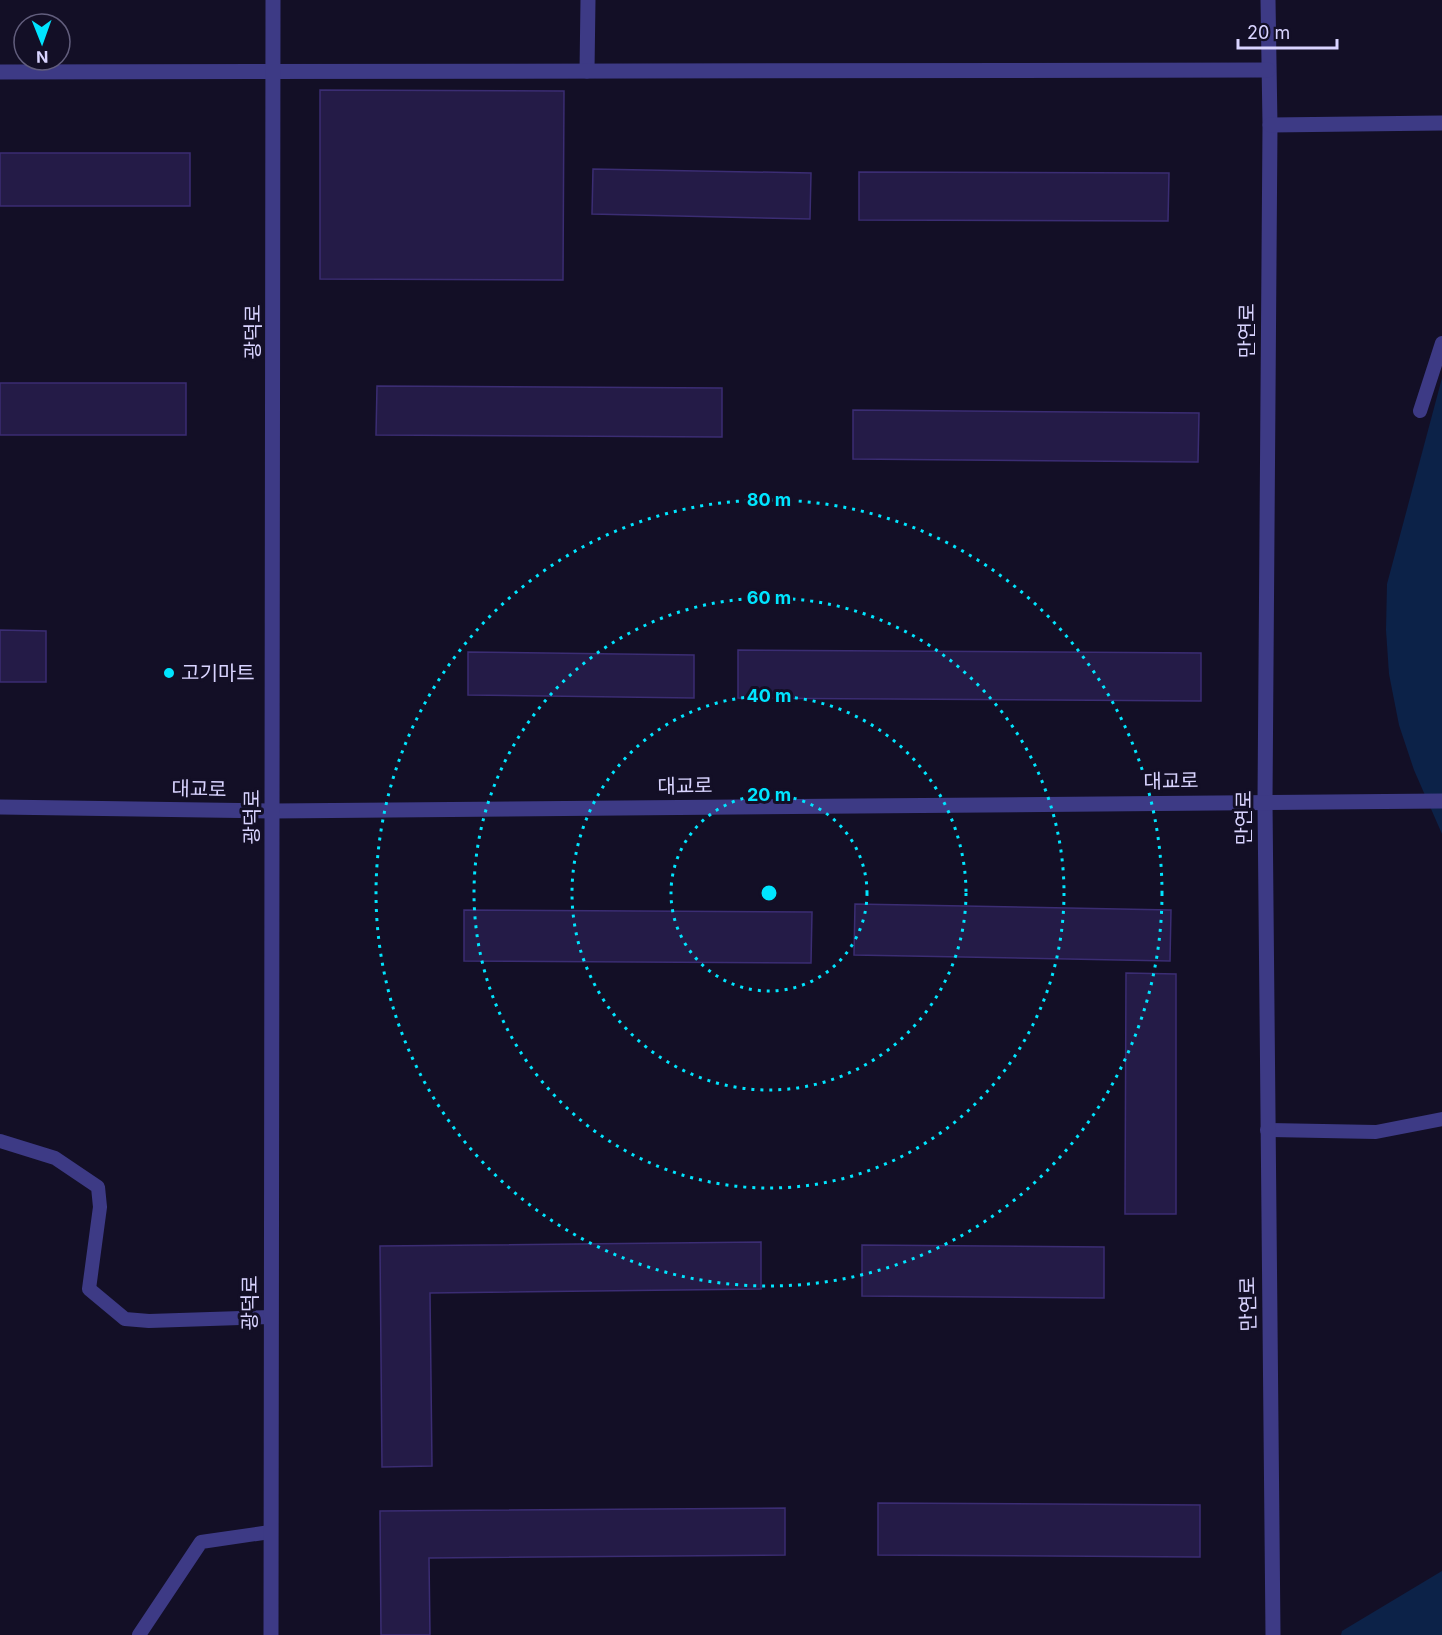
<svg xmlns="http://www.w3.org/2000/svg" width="1442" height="1635" viewBox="0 0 1442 1635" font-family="Inter,'Noto Sans KR',sans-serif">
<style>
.water{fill:#0c2248}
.building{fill:#241b47;stroke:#3b2d73;stroke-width:1.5}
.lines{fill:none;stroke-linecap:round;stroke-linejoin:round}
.service{stroke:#3d3a85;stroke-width:14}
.minor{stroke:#3d3a85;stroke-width:15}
.tertiary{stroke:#3d3a85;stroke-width:15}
.ring{fill:none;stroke:#00e5ff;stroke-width:3;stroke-dasharray:3 6}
.poi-dot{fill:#00e5ff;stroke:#130f26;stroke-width:2}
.labels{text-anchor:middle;stroke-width:6;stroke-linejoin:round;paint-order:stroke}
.street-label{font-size:20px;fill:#d9d4ff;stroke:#130f26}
.poi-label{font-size:20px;fill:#d9d4ff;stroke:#130f26;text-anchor:start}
.centre{fill:#00e5ff;stroke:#130f26;stroke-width:3}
.ring-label{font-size:18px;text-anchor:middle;font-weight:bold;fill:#00e5ff;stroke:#130f26;stroke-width:6;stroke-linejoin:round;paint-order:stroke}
</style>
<rect width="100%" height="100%" fill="#130f26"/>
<g class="water">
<path d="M1442,378V834L1414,770L1399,725L1389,674L1386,630L1387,584Z"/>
<path d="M1442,1571V1635H1341L1342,1631Z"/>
</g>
<g class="building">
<path d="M320,90L564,91L563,280L320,279Z"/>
<rect x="0" y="153" width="190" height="53"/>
<path d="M593,169L811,173L810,219L592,214Z"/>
<path d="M859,172L1169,173L1168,221L859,220Z"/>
<rect x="0" y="383" width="186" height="52"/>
<path d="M377,386L722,388V437L376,435Z"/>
<path d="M853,410L1199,413L1198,462L853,459Z"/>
<path d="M0,630L46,631V682H0Z"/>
<path d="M738,650L1201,653V701L738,698Z"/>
<path d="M468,652L694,655V698L468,695Z"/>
<path d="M855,904L1171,910L1170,961L854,955Z"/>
<path d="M464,910L812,912L811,963L464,961Z"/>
<path d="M1126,973L1176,974V1214H1125Z"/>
<path d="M761,1242V1289L430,1293L432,1466L382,1467L380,1246Z"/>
<path d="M862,1245L1104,1247V1298L862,1296Z"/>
<path d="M878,1503L1200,1505V1557L878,1555Z"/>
<path d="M785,1508V1555L429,1558L430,1635H381L380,1511Z"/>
</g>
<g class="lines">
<g class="service">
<path d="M1420,411L1442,343"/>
<path d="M1267,1130L1376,1132L1442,1119"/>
<path d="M0,1141L55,1158L98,1187L100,1207L89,1289L125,1319L149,1321L271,1317"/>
<path d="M139,1635L201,1542L270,1532"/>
</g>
<g class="minor">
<path d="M1268,0L1270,125L1265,801L1273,1635"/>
<path d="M587,71L588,0"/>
<path d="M0,72L1268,70"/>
<path d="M1270,125L1442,123"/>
</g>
<g class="tertiary">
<path d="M0,807L273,811L1442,801"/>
<path d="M271,1635L273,0"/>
</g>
</g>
<g class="ring">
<circle cx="769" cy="893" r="98"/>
<circle cx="769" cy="893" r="197"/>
<circle cx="769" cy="893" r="295"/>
<circle cx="769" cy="893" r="393"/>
</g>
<circle class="poi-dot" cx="169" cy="673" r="6"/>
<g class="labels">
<g class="street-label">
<text transform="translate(1247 331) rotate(-90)" y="7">만연로</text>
<text transform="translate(253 332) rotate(-90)" y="7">광덕로</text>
<text transform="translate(1171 781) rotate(-1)" y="7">대교로</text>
<text transform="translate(685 786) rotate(-1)" y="7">대교로</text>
<text transform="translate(199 789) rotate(1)" y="7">대교로</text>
<text transform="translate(252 817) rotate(-90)" y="7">광덕로</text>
<text transform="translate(1244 818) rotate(-90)" y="7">만연로</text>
<text transform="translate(250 1303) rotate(-90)" y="7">광덕로</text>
<text transform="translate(1248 1304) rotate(-91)" y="7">만연로</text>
</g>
<g class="poi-label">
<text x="181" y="680">고기마트</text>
</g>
</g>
<circle cx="769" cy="893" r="9" class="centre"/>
<g class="ring-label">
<text x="769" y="506">80 m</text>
<text x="769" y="604">60 m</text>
<text x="769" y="702">40 m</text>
<text x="769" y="801">20 m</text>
</g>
<g transform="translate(42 42) rotate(179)"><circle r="28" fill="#130f26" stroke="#625e7d" stroke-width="1.5"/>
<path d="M0-4.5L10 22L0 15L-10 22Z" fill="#00e5ff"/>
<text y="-9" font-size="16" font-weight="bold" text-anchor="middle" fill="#d9d4ff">N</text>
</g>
<path d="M1238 39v9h99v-9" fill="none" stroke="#d9d4ff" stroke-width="3"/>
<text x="1247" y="39" font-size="18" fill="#d9d4ff" stroke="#130f26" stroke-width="4.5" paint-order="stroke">20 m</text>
</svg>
